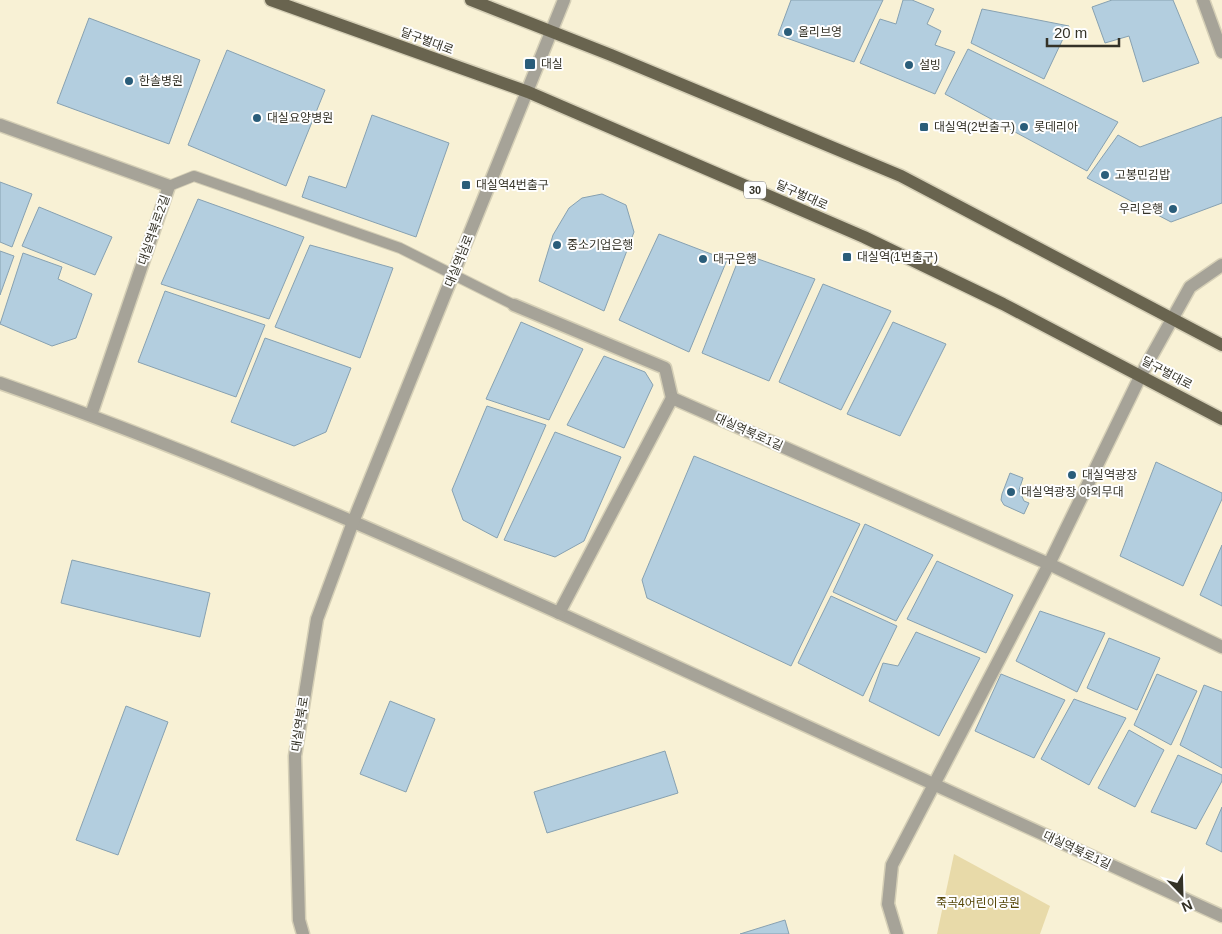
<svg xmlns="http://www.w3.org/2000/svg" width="1222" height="934" viewBox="0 0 1222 934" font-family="Arial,'Noto Sans KR',sans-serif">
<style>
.green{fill:#e8daa9}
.building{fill:#b3cedf;stroke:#87a1b1}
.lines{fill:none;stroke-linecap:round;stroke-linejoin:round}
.service-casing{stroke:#d5cfb6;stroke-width:12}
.pedestrian-casing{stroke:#d5cfb6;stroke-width:15}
.minor-casing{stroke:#d5cfb6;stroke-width:15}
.tertiary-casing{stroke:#d5cfb6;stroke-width:15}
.primary-casing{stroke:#d5cfb6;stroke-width:15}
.service{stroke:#a6a398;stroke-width:10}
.pedestrian{stroke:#a6a398;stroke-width:12}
.minor{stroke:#a6a398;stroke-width:12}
.tertiary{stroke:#a6a398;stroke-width:12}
.primary{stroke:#69644f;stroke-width:12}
.poi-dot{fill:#2a5d7a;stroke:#fefefe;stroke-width:2}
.labels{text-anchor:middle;stroke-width:4;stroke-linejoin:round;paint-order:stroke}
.shield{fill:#fefefe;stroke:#716f68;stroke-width:1}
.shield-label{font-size:11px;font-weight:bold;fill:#343227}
.poi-label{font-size:12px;fill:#343227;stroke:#fefefe;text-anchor:start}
.street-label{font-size:12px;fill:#343227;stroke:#fefefe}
.park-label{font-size:12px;fill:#554607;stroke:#fefefe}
</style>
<rect width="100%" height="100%" fill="#f8f1d5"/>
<path class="green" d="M954,854L1050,906L1040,934H937Z"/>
<g class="building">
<path d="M791,0H883L854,62L778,35Z"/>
<path d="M903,0H912L934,9L927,24L941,31L935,45L955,52L935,94L860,63L880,19L896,24Z"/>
<path d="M1112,0H1173L1199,63L1143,82L1129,36L1105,43L1092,7Z"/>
<path d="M982,9L1069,26L1044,79L971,43Z"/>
<path d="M89,18L200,60L169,144L57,103Z"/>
<path d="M968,49L1118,122L1087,171L945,94Z"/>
<path d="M227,50L325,90L286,186L188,145Z"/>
<path d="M372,115L449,143L416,237L302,197L309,176L346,188Z"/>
<path d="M1222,117V203L1171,222L1087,178L1118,135L1140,147Z"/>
<path d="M0,182L32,194L12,247L0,242Z"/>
<path d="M602,194L626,205L634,232L604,311L539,281L553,235L569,208L582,198Z"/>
<path d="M198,199L304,237L269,319L161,284Z"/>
<path d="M39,207L112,237L95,275L22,246Z"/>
<path d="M659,234L727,260L689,352L619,320Z"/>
<path d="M310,245L393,268L360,358L275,327Z"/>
<path d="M0,251L14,256L0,295Z"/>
<path d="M23,253L62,267L58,279L92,294L76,338L52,346L0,324Z"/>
<path d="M741,253L815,279L769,381L702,353Z"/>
<path d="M823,284L891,311L841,410L779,382Z"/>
<path d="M165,291L265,325L236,397L138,362Z"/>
<path d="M521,322L583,349L549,420L486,399Z"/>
<path d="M893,322L946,344L900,436L847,414Z"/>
<path d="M265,338L351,368L326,432L294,446L231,422Z"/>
<path d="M604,356L645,372L653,385L624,448L567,425Z"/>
<path d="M487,406L546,425L497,538L463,520L452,490Z"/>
<path d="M555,432L621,457L584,541L555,557L504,540Z"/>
<path d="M694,456L860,524L791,666L647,598L642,580Z"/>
<path d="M1156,462L1222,493V499L1183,586L1120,556Z"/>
<path d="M1010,473L1023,478L1019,490L1024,501L1029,503L1024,514L1004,505L1001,500L1002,494Z"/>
<path d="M865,524L933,555L896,621L833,592Z"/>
<path d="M1222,545V606L1200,595Z"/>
<path d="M72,560L210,593L200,637L61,603Z"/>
<path d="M937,561L1013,595L986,653L907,619Z"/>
<path d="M831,596L897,626L863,696L798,663Z"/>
<path d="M1040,611L1105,633L1077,692L1016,661Z"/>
<path d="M916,632L980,658L939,736L869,701L883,663L898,666Z"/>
<path d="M1109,638L1160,658L1137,710L1087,688Z"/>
<path d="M1001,674L1065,700L1034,758L975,731Z"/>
<path d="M1157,674L1197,691L1171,745L1134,725Z"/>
<path d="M1204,685L1222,692V768L1180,745Z"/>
<path d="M1074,699L1126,718L1089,785L1041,759Z"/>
<path d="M390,701L435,719L406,792L360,774Z"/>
<path d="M126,706L168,722L118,855L76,840Z"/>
<path d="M1129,730L1164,750L1135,807L1098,788Z"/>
<path d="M665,751L678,793L547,833L534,792Z"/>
<path d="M1178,755L1222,775V781L1196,829L1151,812Z"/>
<path d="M1222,807V852L1206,844Z"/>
<path d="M785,920L789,934H740Z"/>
</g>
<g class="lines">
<defs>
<path id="service" d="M169,186L194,176L400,248L514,305"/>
<path id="pedestrian" d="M897,934L888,904L892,865L1049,564L1141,375"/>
<g id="minor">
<path d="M1203,0L1222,52"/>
<path d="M0,125L169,186L91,415"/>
<path d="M514,305L665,368L672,398"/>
<path d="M1141,375L1190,287L1222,265"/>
<path d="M0,383C234,465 460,567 686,671C864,752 1043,834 1222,916"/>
<path d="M672,398L1049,564L1222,647"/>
<path d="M559,613L672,398"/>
</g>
<path id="tertiary" d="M303,934L299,920L295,756L317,619L353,522L564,0"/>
<g id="primary">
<path d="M271,0L528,92L864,237L1003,304L1222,419"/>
<path d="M471,0L611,55L901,176L1222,345"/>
</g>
</defs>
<use href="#service" class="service-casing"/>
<use href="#pedestrian" class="pedestrian-casing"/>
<use href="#minor" class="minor-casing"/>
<use href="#tertiary" class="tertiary-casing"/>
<use href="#primary" class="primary-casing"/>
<use href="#service" class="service"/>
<use href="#pedestrian" class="pedestrian"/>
<use href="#minor" class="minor"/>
<use href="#tertiary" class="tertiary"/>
<use href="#primary" class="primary"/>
</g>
<g class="poi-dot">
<circle cx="788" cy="32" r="5"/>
<rect x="524" y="58" width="12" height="12" rx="2.5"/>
<circle cx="909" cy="65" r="5"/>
<circle cx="129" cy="81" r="5"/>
<circle cx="257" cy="118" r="5"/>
<rect x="919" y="122" width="10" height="10" rx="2.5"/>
<circle cx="1024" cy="127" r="5"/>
<circle cx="1105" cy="175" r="5"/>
<rect x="461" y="180" width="10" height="10" rx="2.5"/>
<circle cx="1173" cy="209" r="5"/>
<circle cx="557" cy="245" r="5"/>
<rect x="842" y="252" width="10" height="10" rx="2.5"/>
<circle cx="703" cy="259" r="5"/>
<circle cx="1072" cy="475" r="5"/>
<circle cx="1011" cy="492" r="5"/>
</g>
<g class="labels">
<rect class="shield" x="744" y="181.5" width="22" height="17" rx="4"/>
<g class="shield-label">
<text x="755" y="194">30</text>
</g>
<g class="poi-label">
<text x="798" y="36">올리브영</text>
<text x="541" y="68">대실</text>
<text x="919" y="69">설빙</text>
<text x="139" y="85">한솔병원</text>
<text x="267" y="122">대실요양병원</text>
<text x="934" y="131">대실역(2번출구)</text>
<text x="1034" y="131">롯데리아</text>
<text x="1115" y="179">고봉민김밥</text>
<text x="476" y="189">대실역4번출구</text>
<text x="1163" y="213" text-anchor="end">우리은행</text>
<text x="567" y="249">중소기업은행</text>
<text x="857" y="261">대실역(1번출구)</text>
<text x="713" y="263">대구은행</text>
<text x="1082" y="479">대실역광장</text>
<text x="1021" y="496">대실역광장 야외무대</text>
</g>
<g class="street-label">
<text transform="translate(427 41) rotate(20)" y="4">달구벌대로</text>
<text transform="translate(802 195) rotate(24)" y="4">달구벌대로</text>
<text transform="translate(154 230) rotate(-71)" y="4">대실역북로2길</text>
<text transform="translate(459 261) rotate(-68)" y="4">대실역남로</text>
<text transform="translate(1167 373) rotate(28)" y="4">달구벌대로</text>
<text transform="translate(749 432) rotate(24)" y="4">대실역북로1길</text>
<text transform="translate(300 724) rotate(-81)" y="4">대실역북로</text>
<text transform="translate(1077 850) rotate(25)" y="4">대실역북로1길</text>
</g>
<g class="park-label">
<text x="978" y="907">죽곡4어린이공원</text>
</g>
</g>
<g transform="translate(1182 894) rotate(157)" stroke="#fefefe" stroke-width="4" paint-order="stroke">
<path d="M0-4L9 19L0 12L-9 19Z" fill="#343227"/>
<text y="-8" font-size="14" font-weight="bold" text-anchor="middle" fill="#343227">N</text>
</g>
<path d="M1047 38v8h72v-8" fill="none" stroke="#343227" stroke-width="2.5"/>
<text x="1054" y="38" font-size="15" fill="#343227" stroke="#fefefe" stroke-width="4" paint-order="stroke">20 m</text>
</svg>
